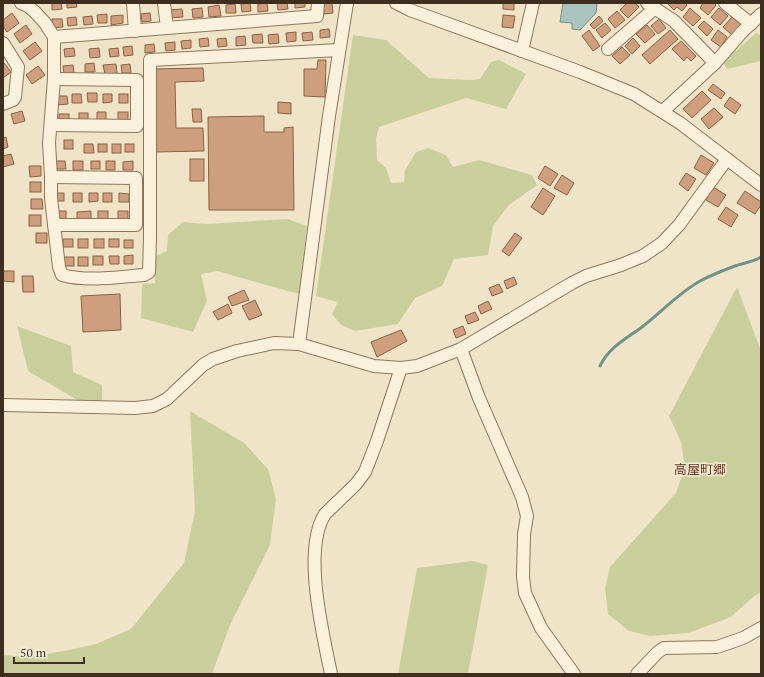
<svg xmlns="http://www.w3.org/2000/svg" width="764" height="677" viewBox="0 0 764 677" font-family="'PT Serif','Noto Sans JP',serif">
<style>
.green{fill:#c9cf9b}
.water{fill:#a9c4bc;stroke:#6f938a}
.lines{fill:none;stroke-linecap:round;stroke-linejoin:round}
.stream{stroke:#6f938a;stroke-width:3}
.building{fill:#cf9f7d;stroke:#8d5f41}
.minor-casing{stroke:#8d765c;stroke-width:14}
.minor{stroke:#faf1dc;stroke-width:12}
.labels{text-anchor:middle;stroke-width:3;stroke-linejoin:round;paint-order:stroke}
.quarter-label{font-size:13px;fill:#6b2e1e;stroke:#f7eed8}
</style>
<rect width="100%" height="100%" fill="#f0e4c8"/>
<g class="green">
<path d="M756,33L761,35V61L727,69L723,62Z"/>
<path d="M353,35L386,40L429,78L469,80L480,79L491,62L499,60L526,74L506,109L466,98L379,127L376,138L377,160L386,168L391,183L404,182L405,170L416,152L428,148L446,155L453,167L479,160L532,175L537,185L509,205L493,226L488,255L454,259L442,286L415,298L398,324L355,331L341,325L332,314L338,302L316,296Z"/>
<path d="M288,219L307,226L299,294L217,271L201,274L207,301L193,332L141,318L142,284L155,283L156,256L167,251L168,235L183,222L206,224Z"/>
<path d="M737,287L761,351V592L753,597L731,617L688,633L650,636L629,631L608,614L605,588L610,567L676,493L685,467L681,442L669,416Z"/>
<path d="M17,326L71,346L73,372L102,385V401H79L28,371Z"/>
<path d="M190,411L244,443L268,469L276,499L270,545L230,625L212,674H3V655L28,657L64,651L96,644L131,629L184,563L195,511Z"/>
<path d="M473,561L488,565L468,674H398L417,568Z"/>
</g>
<path class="water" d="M563,3H597L596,13L580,30L572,29V23L560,22Z"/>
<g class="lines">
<path class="stream" d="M600,366C609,347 626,339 642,327C662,312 679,292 702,280C712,275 724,270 735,266C744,263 753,262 761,257"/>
</g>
<g class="building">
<path d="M52,3H61L62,9L52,10Z"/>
<path d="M67,3H76L77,7L67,8Z"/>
<path d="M250,3L251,11L242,12L241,4Z"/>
<path d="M267,3L268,11L258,12V4Z"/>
<path d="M277,3H287L288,9L278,10Z"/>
<path d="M295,3H305V7L295,8Z"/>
<path d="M332,3L333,13L324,14L323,4Z"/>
<path d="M503,3H514V10L503,9Z"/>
<path d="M627,3H635L639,7L628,18L620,10Z"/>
<path d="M667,3H685L687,5L682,11L677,7L674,10Z"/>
<path d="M703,3H714L716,5L708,15L700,8Z"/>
<path d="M235,4L236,13H226V5Z"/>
<path d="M219,5L221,16L209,17L208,7Z"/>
<path d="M202,8L203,17L193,18L192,9Z"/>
<path d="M690,8L701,18L693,26L683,17Z"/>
<path d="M719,8L728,16L720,25L711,17Z"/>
<path d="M182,9L183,17L169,18L168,10Z"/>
<path d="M617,11L625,20L615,28L608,19Z"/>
<path d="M12,13L19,23L7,32L3,26V20Z"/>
<path d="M150,13L151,21L142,22L141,14Z"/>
<path d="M107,14V23H98L97,15Z"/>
<path d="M123,15V23L111,25V16Z"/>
<path d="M503,15L515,16L513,28L502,27Z"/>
<path d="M92,16L93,24L84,25L83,17Z"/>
<path d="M599,16L603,21L594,29L590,25Z"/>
<path d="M76,17L77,25L68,26L67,18Z"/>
<path d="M732,17L741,24L732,35L723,27Z"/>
<path d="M52,19H62L63,27L53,28Z"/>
<path d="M659,19L666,28L658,34L651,26Z"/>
<path d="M704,21L713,29L707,36L698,27Z"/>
<path d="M605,23L611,30L602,38L596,30Z"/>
<path d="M26,25L32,34L20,43L14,34Z"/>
<path d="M647,25L655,34L645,43L636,34Z"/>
<path d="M329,29L330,37L320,38V30Z"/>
<path d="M589,30L600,46L593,51L582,36Z"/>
<path d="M670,30L678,39L650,64L642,55Z"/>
<path d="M718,30L727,37L721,47L711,40Z"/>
<path d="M296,32V41L287,42L286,33Z"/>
<path d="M312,32L313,40L303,41L302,33Z"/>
<path d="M262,34L263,43H253L252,35Z"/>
<path d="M278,34L279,43L269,44L268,35Z"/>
<path d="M245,36L246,45L236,46V37Z"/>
<path d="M208,38L209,46L200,47L199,39Z"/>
<path d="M226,38L227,46L218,47L217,39Z"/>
<path d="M633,38L640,46L632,54L625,46Z"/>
<path d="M191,40V48L182,49L181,41Z"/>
<path d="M681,41L696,56L691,61L687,57L684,61L672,49Z"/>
<path d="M35,42L42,51L30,60L23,51Z"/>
<path d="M175,42V50L166,51L165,43Z"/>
<path d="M154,44L155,52L145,53V45Z"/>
<path d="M132,46L133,55L124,56L123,47Z"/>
<path d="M622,47L630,55L620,64L612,56Z"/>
<path d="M74,48L75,56L65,57L64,49Z"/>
<path d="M99,48L100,57L90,58L89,49Z"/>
<path d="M118,48L119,56L110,57L109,49Z"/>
<path d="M318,60H326L325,97L304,96V69H317Z"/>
<path d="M4,63L11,72L3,78V64Z"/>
<path d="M94,63L95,72H85V64Z"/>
<path d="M116,64L117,73L105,74L103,65Z"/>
<path d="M130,64L131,73H122L121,65Z"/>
<path d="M73,65L74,73L64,74L63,66Z"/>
<path d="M38,66L45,75L32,84L26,75Z"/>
<path d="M203,68L204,81L175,82L176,128H203L204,151L155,152L153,69Z"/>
<path d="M713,84L725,93L721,99L708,90Z"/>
<path d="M702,91L711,100L692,118L683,109Z"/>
<path d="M87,93H97V102H88Z"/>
<path d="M72,94H81L82,103H72Z"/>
<path d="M103,94H112V102L103,103Z"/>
<rect x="119" y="94" width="9" height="9"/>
<path d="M58,96H67L68,104L58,105Z"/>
<path d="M730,97L741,105L735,114L724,106Z"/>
<path d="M278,102L291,103V114L278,113Z"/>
<path d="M714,108L723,117L709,129L701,119Z"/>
<path d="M192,109H201L202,122H193Z"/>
<path d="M22,111L25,121L14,124L11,114Z"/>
<path d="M97,112H106V120L97,121Z"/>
<rect x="118" y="112" width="10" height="8"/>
<rect x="79" y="113" width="9" height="8"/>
<rect x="59" y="114" width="10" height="8"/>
<path d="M264,116V132H284V128L293,127L294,210H209L208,117Z"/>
<path d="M6,137L8,147L3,149V138Z"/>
<rect x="64" y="140" width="9" height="9"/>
<path d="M84,144H93L94,153H84Z"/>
<rect x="98" y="144" width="9" height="8"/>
<rect x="112" y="144" width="9" height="9"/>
<rect x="125" y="144" width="9" height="8"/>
<path d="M11,154L14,164L3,167V156Z"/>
<path d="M701,155L714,163L706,175L694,168Z"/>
<rect x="190" y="159" width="14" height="22"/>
<path d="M56,161H65L66,169H56Z"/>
<rect x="73" y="161" width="10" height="9"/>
<rect x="91" y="161" width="9" height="8"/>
<rect x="106" y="161" width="9" height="9"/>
<path d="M133,161V170H123V162Z"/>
<path d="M29,166H41V176L30,177Z"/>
<path d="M545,166L558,174L550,186L538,178Z"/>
<path d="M686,173L696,179L688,191L679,184Z"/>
<path d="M562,175L574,183L567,195L554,188Z"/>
<rect x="30" y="182" width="11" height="10"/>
<path d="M713,187L726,195L718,207L706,200Z"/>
<path d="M543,188L555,196L543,215L531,207Z"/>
<path d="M745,191L761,202V205L755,214L737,203Z"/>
<rect x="55" y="193" width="9" height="8"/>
<rect x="73" y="193" width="9" height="9"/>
<path d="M89,193H98V201L89,202Z"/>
<rect x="103" y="193" width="9" height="9"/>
<path d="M119,193L129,194V202H119Z"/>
<path d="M31,199H42L43,209H31Z"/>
<path d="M726,207L738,215L731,227L718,219Z"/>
<rect x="56" y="211" width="10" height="9"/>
<path d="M91,211V220L77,221V212Z"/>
<rect x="98" y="211" width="10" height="9"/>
<path d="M118,211H128V219L118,220Z"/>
<rect x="29" y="215" width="12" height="11"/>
<rect x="36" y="233" width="11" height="10"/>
<path d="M515,233L522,238L509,256L502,251Z"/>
<rect x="63" y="239" width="10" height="8"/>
<rect x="78" y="239" width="10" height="9"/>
<rect x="94" y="239" width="10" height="9"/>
<rect x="109" y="239" width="10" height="8"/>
<rect x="124" y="240" width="9" height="8"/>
<path d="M133,255V264H124V256Z"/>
<rect x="93" y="256" width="10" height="9"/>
<path d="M109,256H119V264H110Z"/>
<rect x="64" y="257" width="10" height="9"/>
<rect x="78" y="257" width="10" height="9"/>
<path d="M3,271H14V282L3,281Z"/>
<path d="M22,276H33L34,292H23Z"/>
<path d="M514,277L517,284L507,289L504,281Z"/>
<path d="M499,284L503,292L492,296L489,288Z"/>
<path d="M244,290L249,300L232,306L228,297Z"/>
<path d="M120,294L121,330L83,332L81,296Z"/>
<path d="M255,300L262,315L249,320L242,306Z"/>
<path d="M488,301L492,309L481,314L478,306Z"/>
<path d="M228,304L232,313L218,320L213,312Z"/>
<path d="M475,312L479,320L468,324L465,316Z"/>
<path d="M463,326L466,334L456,338L453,330Z"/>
<path d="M401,330L407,341L377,357L371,342Z"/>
</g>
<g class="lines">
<defs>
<g id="minor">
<path d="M21,3L28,6L35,12L45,23L54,37V79L49,143L51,177V198L59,267L62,275C88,282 117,277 144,275L149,272L150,237V60L339,50"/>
<path d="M133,3L135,31"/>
<path d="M164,3L167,28"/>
<path d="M396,3L410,10L580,72L634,94L680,123L761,185"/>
<path d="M647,3L674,21L715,63"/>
<path d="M725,3L751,24"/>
<path d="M54,37L317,16L318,3"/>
<path d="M3,43L18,67L15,97L13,100L3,104"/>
<path d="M608,49L654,9"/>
<path d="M522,51L533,3"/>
<path d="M663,111L715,63L742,32L761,14"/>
<path d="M52,125L137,126V80L54,79"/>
<path d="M51,177L136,178V225H54"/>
<path d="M299,344L329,116L347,3"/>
<path d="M461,349L479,398L522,497L527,516L524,534L523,577L525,593L541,628L574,674"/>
<path d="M3,405L135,408L153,406L167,399L203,365L213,359L237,351L274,343L299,344L374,366L401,368L417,366L461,349L572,283L586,276L621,265L643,256L662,243L679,225L727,159"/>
<path d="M331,674C323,634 302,550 325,514L356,484L365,472L377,441L401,368"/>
<path d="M637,674L658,652L664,648L717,647L743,638L761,628"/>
</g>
</defs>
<use href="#minor" class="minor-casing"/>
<use href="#minor" class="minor"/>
</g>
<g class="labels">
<g class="quarter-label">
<text x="700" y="474">高屋町郷</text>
</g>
</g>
<rect width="764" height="677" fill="none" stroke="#3d2e20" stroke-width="8"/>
<path d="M14 657v6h70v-6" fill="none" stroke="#3d2e20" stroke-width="2"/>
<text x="20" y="657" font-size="12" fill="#3d2e20" stroke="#f7eed8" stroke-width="3" paint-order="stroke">50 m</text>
</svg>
